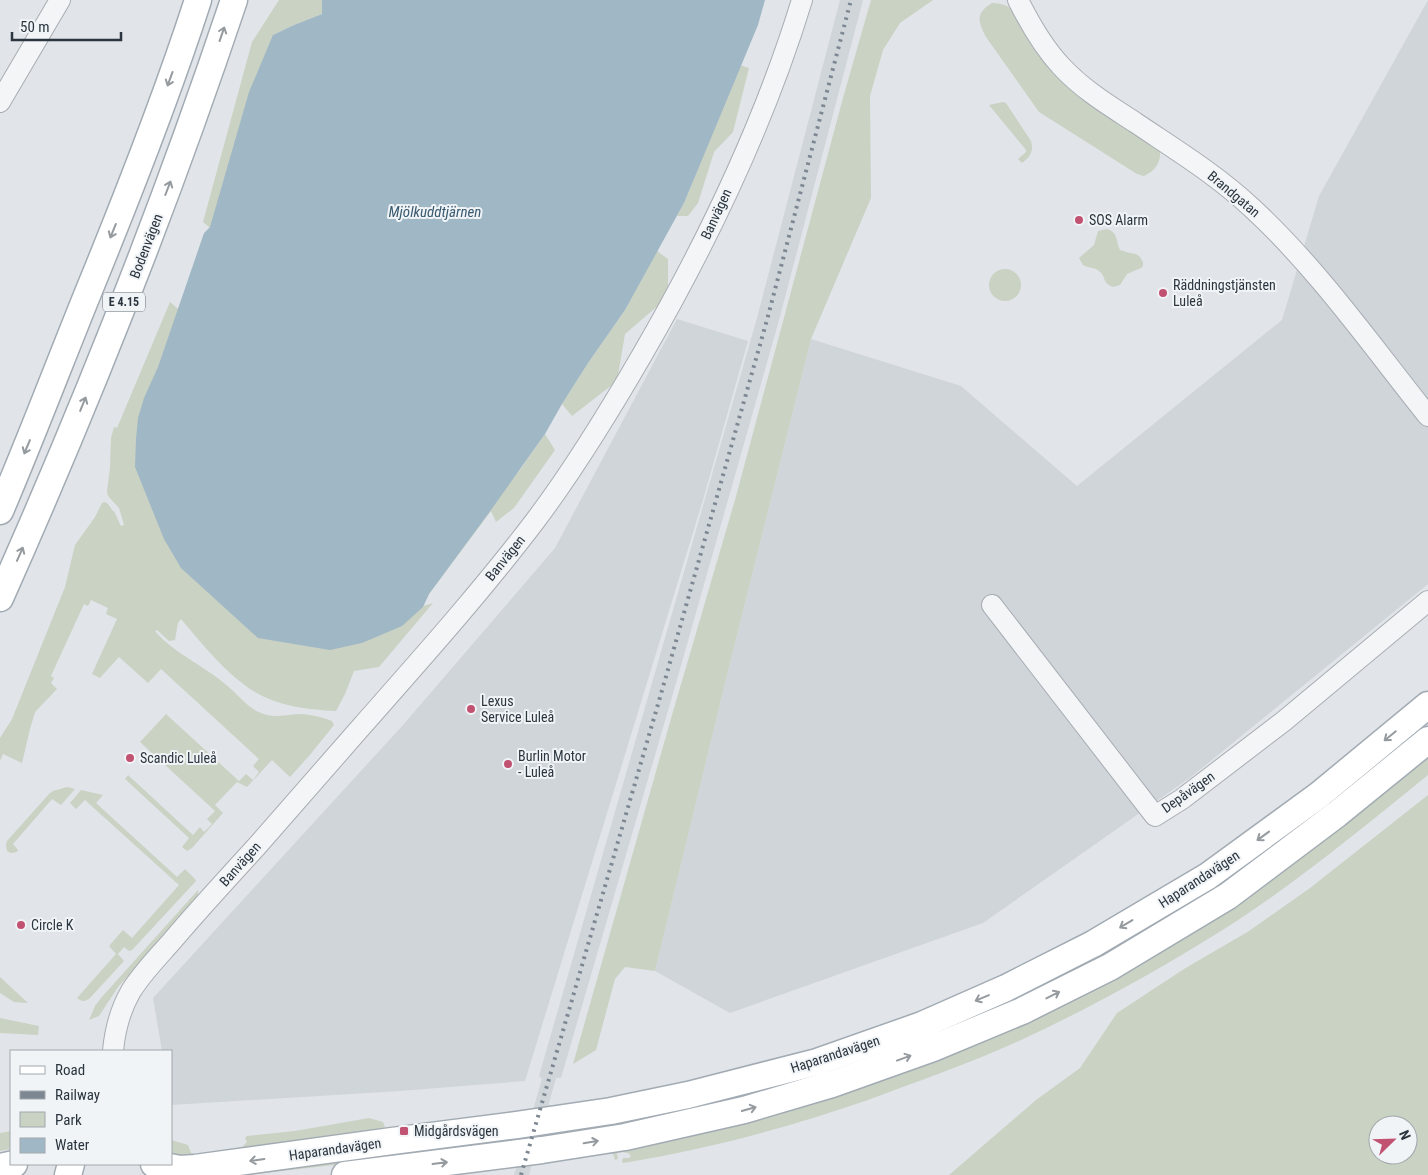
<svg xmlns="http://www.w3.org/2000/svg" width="1428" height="1175" viewBox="0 0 1428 1175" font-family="'Roboto Condensed',sans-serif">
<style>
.built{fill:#d0d5da}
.green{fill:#c9d2c3;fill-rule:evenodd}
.water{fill:#a0b7c5}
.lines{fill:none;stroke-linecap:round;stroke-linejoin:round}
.minor-casing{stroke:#a7adb3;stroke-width:22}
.major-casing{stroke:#a2abb3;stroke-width:29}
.minor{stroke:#f4f5f7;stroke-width:20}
.major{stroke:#fff;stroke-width:26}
.rail{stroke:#7c8791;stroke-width:4;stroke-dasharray:2.5 5;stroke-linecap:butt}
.oneway{stroke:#959a9f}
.poi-dot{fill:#c25272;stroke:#f1f4f6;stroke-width:2}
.labels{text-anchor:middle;stroke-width:4;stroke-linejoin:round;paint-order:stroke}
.shield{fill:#f1f4f6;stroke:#666e76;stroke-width:1}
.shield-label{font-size:12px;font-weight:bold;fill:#2b353f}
.street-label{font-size:14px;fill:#2b353f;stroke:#f1f4f6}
.poi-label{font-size:14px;fill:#2b353f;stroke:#f1f4f6;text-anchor:start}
.water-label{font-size:15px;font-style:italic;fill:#39596f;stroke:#f1f4f6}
</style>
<rect width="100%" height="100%" fill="#e1e5e9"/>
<g class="built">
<path d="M840,0H863L778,324L674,690L561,1078H556L529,1175H514L542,1079L539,1076L757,318Z"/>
<path d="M1428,0V584L1191,777L983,923L730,1013L655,971L729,667L811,339L961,386L1077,486L1282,320L1319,196Z"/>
<path d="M677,319L748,341L703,500L525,1081L400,1091L171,1105V1051H162L153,998L403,725L555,548Z"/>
</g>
<g class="green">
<path d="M279,0H322V14L294,25L273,35L517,474L545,434L555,450L514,508L496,522L491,511L429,594L423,606L433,603L379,667L354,671L345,694L336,711C310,710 278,706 255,692C227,675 202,644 181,619L178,623L175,640L169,641L157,630L155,631C174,654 209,668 231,689C241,698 250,710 264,714C275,718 287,715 298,714C309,714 322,717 332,721L334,725L309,756L290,777L272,760L247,787L237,782L215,805L223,813L192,848L187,851L182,847L189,838L125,779L128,775L193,835L200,827L204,832L212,824L207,819L215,811L140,742L166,714L239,781L246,774L253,780L259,772L253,766L259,759L161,669L148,683L119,657L100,678L92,674L117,619L106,614L108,608L91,600L88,606L84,604L51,676L54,678L51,683L57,689L35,712L30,729L22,763L3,754L0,761V738L12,719L65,587L75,545L95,517L102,503L105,502L108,504L113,511H114L121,526L124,525L119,508L108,496L107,491L110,468L111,438L114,427L117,428L170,302L178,309L210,228L203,222L252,42Z"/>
<path d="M871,0H933L900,23L883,50L870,96L871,198L811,339L729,667L655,971L625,967L615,979L596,1050L573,1064L672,715L735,500L843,98Z"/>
<path d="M992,3C997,3 1002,4 1007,6C1014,10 1017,21 1021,28C1027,39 1034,51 1042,60C1070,97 1112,119 1150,143L1160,151C1161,163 1155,171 1144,176L1137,174L1039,112L986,37C978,22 975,13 992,3Z"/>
<path d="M740,65L749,68L733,132L714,152L698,203L688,216H677L684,203Z"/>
<path d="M1003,102L1006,103L1031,141C1034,152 1030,157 1022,163L1018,159L1026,152V150L989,105Z"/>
<path d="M1107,229C1118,232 1116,241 1120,250L1130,253L1136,254L1140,257L1143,262V266L1141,268L1127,274L1120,285L1113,287C1102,283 1106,276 1099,271C1095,267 1088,268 1083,265L1079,258L1094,245L1098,231Z"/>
<path d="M657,251L668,259V292L661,303L625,334L617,381L572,416L562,404L588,363L625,310Z"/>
<circle cx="1005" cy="285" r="16"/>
<path d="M1428,755V775C1361,829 1294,885 1221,931C1157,971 1090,1008 1021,1040C971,1063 917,1082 865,1101C786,1128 705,1150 623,1163L622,1161L623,1158H629L631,1156L628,1153L622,1152L617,1153L618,1159L615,1160L613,1154L600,1153L963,1049Z"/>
<path d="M67,787L75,789L61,805L52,799L13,844L18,850L17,852L11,853L7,851L6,845L7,841L49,794L53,791Z"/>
<path d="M81,790L103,795L96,803L177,877L185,869L195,879L196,881L132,950L129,951L124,947L118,954L124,961L90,998C85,1002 82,1002 77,998L116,954L109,946L123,930L132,938L179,885L85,800L76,809L70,803Z"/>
<path d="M1428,795V1175H949L1036,1100L1080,1068L1117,1013L1184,969L1249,931L1310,888ZM1378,1125H1408V1155H1378Z"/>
<path d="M198,890V895L194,903L118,987L99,1016L89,1020L95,1006L101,998Z"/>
<path d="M0,977L28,1003L14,1002L0,993Z"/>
<path d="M0,1018L39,1026L38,1035L0,1033Z"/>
<path d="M369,1118L383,1122L385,1127L377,1131L230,1151V1149L242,1147L247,1142L245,1138L247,1136L295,1131Z"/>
<path d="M11,1131V1149L0,1151V1133Z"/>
<path d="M526,1132L524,1140L438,1153L248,1175H224Z"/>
<path d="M171,1140L188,1145L192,1155H178L171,1153Z"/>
</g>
<path class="water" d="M322,0H765L758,25L684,203L625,310L588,363L562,404L545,434L491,510L429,594L423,607L402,626L362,643L330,650L258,638L181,568L164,539L135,467L136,439L138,418L144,398L158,367L204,233L210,227L249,92L273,35L294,25L322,14Z"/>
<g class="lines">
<defs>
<g id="minor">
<path d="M1018,0C1030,24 1043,47 1061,66C1083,90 1110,106 1136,123C1176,150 1217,175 1252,208C1318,269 1372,346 1428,416"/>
<path d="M0,102L60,0"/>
<path d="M992,605L1155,816L1182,799L1284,721L1428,601"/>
<path d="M113,1051C115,1029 120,1010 131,991C142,973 158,957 172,941C199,909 228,878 257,846C292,806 327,766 362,726C421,659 481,592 535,521C575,468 609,412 642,355C707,243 764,124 802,0"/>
</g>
<g id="major">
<path d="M0,511C32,436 61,359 92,283C130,190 167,96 198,0"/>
<path d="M0,598C87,403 166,203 234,0"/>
<path d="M154,1164L180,1169L195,1168L392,1141L517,1125L611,1111L688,1095L817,1062L922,1025L1006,988L1093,944L1208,876L1319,795L1428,705"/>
<path d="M0,1167L14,1164"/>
<path d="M68,1175L71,1164"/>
<path d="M345,1175L542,1150L625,1137L744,1110L832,1084L933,1048L1022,1011L1110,967L1228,896L1337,814L1428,740"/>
</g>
</defs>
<use href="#minor" class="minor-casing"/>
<use href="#major" class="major-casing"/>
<use href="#minor" class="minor"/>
<use href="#major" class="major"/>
<path class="rail" d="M521,1175L663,687L767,320L851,0"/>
</g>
<defs><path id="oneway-shaft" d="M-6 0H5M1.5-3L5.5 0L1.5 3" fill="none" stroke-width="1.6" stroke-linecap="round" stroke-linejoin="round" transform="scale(1.25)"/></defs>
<g class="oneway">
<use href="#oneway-shaft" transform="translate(222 34) rotate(-71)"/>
<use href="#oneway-shaft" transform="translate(170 79) rotate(110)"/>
<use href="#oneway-shaft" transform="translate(168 188) rotate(-69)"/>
<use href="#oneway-shaft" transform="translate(113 231) rotate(112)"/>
<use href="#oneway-shaft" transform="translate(83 404) rotate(-68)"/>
<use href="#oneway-shaft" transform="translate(27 447) rotate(113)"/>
<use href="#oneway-shaft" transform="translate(20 554) rotate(-66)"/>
<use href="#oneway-shaft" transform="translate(1390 736) rotate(141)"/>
<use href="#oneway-shaft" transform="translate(1263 836) rotate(144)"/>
<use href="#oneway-shaft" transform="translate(1126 924) rotate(149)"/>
<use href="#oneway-shaft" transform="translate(1053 995) rotate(-27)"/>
<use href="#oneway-shaft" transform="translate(982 998) rotate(157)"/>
<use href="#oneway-shaft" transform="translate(904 1058) rotate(-20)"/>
<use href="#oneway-shaft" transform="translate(749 1109) rotate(-16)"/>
<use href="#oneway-shaft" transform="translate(591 1142) rotate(-9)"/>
<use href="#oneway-shaft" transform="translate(257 1160) rotate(172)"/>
<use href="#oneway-shaft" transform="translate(440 1163) rotate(-7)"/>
</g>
<g class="poi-dot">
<circle cx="1079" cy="220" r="5"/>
<circle cx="1163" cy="293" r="5"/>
<circle cx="471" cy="709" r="5"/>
<circle cx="130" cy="758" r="5"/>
<circle cx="508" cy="764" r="5"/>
<circle cx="21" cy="925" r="5"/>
<rect x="399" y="1126" width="10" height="10" rx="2.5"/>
</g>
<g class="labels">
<rect class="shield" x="103" y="292.5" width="42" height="19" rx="4"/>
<g class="shield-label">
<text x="124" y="306">E 4.15</text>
</g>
<g class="street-label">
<text transform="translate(1234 194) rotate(40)" y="5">Brandgatan</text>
<text transform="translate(716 214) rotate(-65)" y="5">Banvägen</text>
<text transform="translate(146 246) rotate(-69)" y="5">Bodenvägen</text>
<text transform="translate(505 558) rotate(-51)" y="5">Banvägen</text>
<text transform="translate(1188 792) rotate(-35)" y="5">Depåvägen</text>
<text transform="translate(240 864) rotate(-48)" y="5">Banvägen</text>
<text transform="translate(1199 879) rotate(-33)" y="5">Haparandavägen</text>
<text transform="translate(835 1054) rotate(-18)" y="5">Haparandavägen</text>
<text transform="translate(335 1149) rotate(-8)" y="5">Haparandavägen</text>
</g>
<g class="poi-label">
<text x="1089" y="225">SOS Alarm</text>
<text x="1173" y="290">Räddningstjänsten<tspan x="1173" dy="16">Luleå</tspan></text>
<text x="481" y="706">Lexus<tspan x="481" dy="16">Service Luleå</tspan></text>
<text x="518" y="761">Burlin Motor<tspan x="518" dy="16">- Luleå</tspan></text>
<text x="140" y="763">Scandic Luleå</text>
<text x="31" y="930">Circle K</text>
<text x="414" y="1136">Midgårdsvägen</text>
</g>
<g class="water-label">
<text x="435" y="217">Mjölkuddtjärnen</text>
</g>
</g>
<rect x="10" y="1050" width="162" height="115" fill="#f1f4f6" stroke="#a2a8ad"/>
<rect x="20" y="1066" width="25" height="8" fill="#ffffff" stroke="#a2a8ad"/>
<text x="55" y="1075" font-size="15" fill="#2b353f">Road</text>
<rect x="20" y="1091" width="25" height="8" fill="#7c8791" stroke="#a2a8ad"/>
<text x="55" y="1100" font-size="15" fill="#2b353f">Railway</text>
<rect x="20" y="1112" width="25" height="15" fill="#c9d2c3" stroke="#a2a8ad"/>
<text x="55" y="1125" font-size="15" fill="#2b353f">Park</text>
<rect x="20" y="1138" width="25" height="15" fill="#a0b7c5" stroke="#a2a8ad"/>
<text x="55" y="1150" font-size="15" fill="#2b353f">Water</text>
<g transform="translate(1393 1140) rotate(67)"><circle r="24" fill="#f1f4f6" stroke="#a2a8ad"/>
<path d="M0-4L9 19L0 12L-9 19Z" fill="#c25272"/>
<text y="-8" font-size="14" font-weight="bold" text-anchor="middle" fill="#2b353f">N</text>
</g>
<path d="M12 32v8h109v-8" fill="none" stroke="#2b353f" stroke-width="2.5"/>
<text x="20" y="32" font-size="15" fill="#2b353f" stroke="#f1f4f6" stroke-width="4" paint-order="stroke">50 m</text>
</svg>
